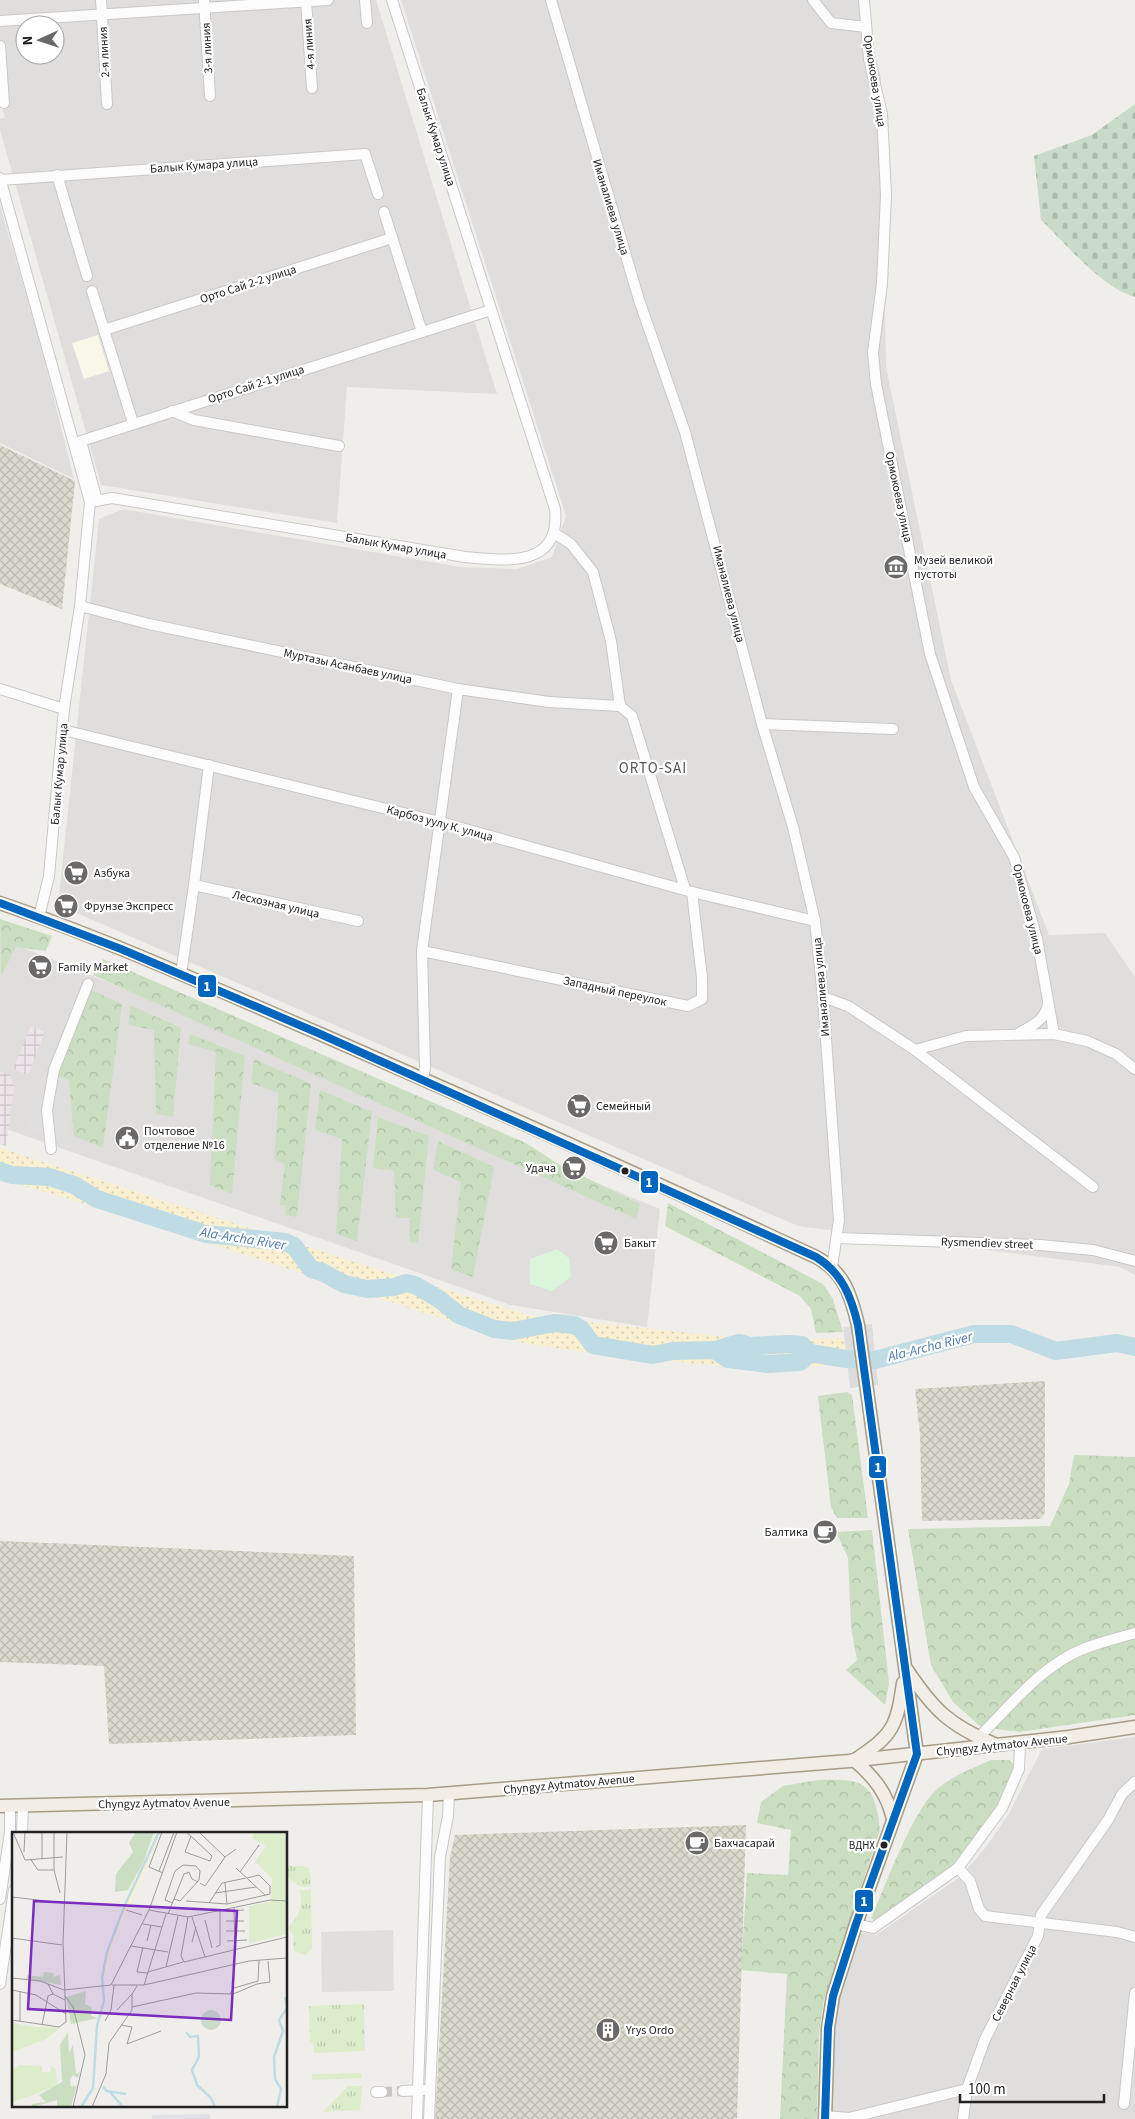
<svg xmlns="http://www.w3.org/2000/svg" width="1135" height="2119" viewBox="0 0 1135 2119" font-family="'Source Sans 3',sans-serif">
<style>
.residential{fill:#dfdedc;fill-rule:evenodd}
.industrial{fill:url(#industrial-grid)}
.education{fill:#f8f7e8}
.construction{fill:url(#construction-cross-hatch)}
.grass{fill:url(#grass-tufts)}
.forest{fill:url(#forest-crowns)}
.sand{fill:url(#sand-dots)}
.cemetery{fill:url(#cemetery-stones)}
.park{fill:#daf5da}
.parking{fill:#e0dfde}
.plaza{fill:#e2e1e5}
.pier{fill:#dedddd}
.lines{fill:none;stroke-linecap:round;stroke-linejoin:round}
.river{stroke:#bfdbe3;stroke-width:18}
.minor-tunnel{stroke:#c7c5c3;stroke-width:10;stroke-dasharray:10 5;stroke-linecap:butt}
.minor-casing{stroke:#c9c8c7;stroke-width:12}
.major-casing{stroke:#a79c86;stroke-width:15}
.minor{stroke:#fdfcfc;stroke-width:10}
.major{stroke:#f3ede7;stroke-width:12}
.bus-1-casing{stroke:#fff;stroke-width:11}
.bus-1{stroke:#0065bd;stroke-width:8}
.bus-dot{fill:#222;stroke:#fff;stroke-width:2}
.labels{text-anchor:middle;stroke-width:4.5;stroke-linejoin:round;paint-order:stroke}
.bus-label{font-size:11px;fill:#222;stroke:#fff;text-anchor:end}
.street-label{font-size:12px;fill:#222;stroke:#fff}
.poi-label{font-size:12px;fill:#222;stroke:#fff;text-anchor:start}
.water-label{font-size:14px;font-style:italic;fill:#4a7aab;stroke:#fff}
.quarter-label{font-size:15px;letter-spacing:1px;fill:#555;stroke:#fff}
.inset-river{fill:none;stroke:#bfdbe3;stroke-width:2.5}
.inset-road{fill:none;stroke:#9e9c9b;stroke-width:1}
.view{fill:#7b2cbf;fill-opacity:0.15;stroke:#7b2cbf;stroke-width:2.5}
.inset-edge{fill:none;stroke:#222;stroke-width:2.5}
.line-badge{stroke:#fff;stroke-width:2}
.badge-label{font-size:14px;text-anchor:middle;font-weight:bold;fill:#fff}
</style>
<defs>
<pattern id="industrial-grid" width="8" height="8" patternUnits="userSpaceOnUse" patternTransform="scale(1.25)"><rect width="8" height="8" fill="#ede4e9"/><path d="M0 4h8M4 0v8" fill="none" stroke="#cbc3c8"/></pattern>
<pattern id="construction-cross-hatch" width="8" height="8" patternUnits="userSpaceOnUse" patternTransform="scale(1.25)"><rect width="8" height="8" fill="#d9d9cd"/><path d="M0 0l8 8M0 8l8-8" fill="none" stroke="#babab0"/></pattern>
<pattern id="grass-tufts" width="24" height="20" patternUnits="userSpaceOnUse" patternTransform="scale(1.25)"><rect width="24" height="20" fill="#ddeccb"/><path d="M3 7l-1-3M5 7V3M7 7l1-3M15 17l-1-3M17 17v-4M19 17l1-3" fill="none" stroke="#bdcaae"/></pattern>
<pattern id="forest-crowns" width="20" height="18" patternUnits="userSpaceOnUse" patternTransform="scale(1.25)"><rect width="20" height="18" fill="#cbdec1"/><path d="M2 6a3 3 0 1 1 6 0M12 15a3 3 0 1 1 6 0" fill="none" stroke="#aebea6"/></pattern>
<pattern id="sand-dots" width="8" height="8" patternUnits="userSpaceOnUse" patternTransform="scale(1.25)"><rect width="8" height="8" fill="#f8f0d0"/><path d="M2 2h.1M6 6h.1" fill="none" stroke="#d4ceb2" stroke-width="1.8" stroke-linecap="round"/></pattern>
<pattern id="cemetery-stones" width="16" height="16" patternUnits="userSpaceOnUse" patternTransform="scale(1.25)"><rect width="16" height="16" fill="#cadbca"/><path d="M2 7V4a2 2 0 0 1 4 0v3zM10 15v-3a2 2 0 0 1 4 0v3z" fill="#adbcad"/></pattern>
</defs>
<rect width="100%" height="100%" fill="#f0eeeb"/>
<g class="residential">
<path d="M0,0H376L497,394L347,387L337,523L101,485L0,130V119L5,118L0,100ZM25,25H55V55H25Z"/>
<path d="M401,0H863L881,79L886,367L951,680L1049,935L1105,933L1135,977V1275L1120,1267L798,1226L58,905L99,519L123,509L460,567L517,569L552,557L566,516Z"/>
<path d="M0,205L42,350L74,479L0,443Z"/>
<path d="M0,938L660,1209L647,1327L511,1305L0,1127Z"/>
<path d="M1135,1737V2119H820L849,1930L876,1935L960,1877L986,1847L1008,1815L1042,1749Z"/>
</g>
<g class="industrial">
<path d="M31,1026L45,1032L28,1075L13,1069Z"/>
<path d="M0,1072L10,1074L14,1087L6,1146L0,1144Z"/>
</g>
<path class="education" d="M98,335L109,371L84,379L72,343Z"/>
<g class="construction">
<path d="M0,445L75,481L62,609L0,584Z"/>
<path d="M1045,1381V1513L1040,1519L922,1521L920,1435L915,1389Z"/>
<path d="M0,1541L354,1556L356,1735L109,1744L104,1666L0,1662Z"/>
<path d="M746,1825L737,2119H435L450,1857L455,1835Z"/>
</g>
<g class="grass">
<path d="M286,1866H304L310,1869L311,1886C298,1889 295,1882 286,1876Z"/>
<path d="M299,1890H311L312,1949L305,1955L294,1951L293,1936L288,1927C298,1918 305,1904 299,1890Z"/>
<path d="M364,2004L365,2051L314,2053L313,2043H310L309,2006Z"/>
<path d="M361,2073L362,2078L312,2080V2074Z"/>
<path d="M348,2086H362L360,2110L323,2112Z"/>
</g>
<g class="forest">
<path d="M0,919L52,936L46,951L16,947L1,976Z"/>
<path d="M103,959L526,1143L558,1164L640,1204L636,1219L93,975Z"/>
<path d="M91,990L122,1004L103,1148L74,1136L69,1080L58,1076Z"/>
<path d="M130,1005L181,1028L173,1117L156,1114L154,1030L129,1025Z"/>
<path d="M190,1034L245,1056L232,1194L210,1185L216,1052L188,1044Z"/>
<path d="M254,1059L311,1084L297,1217L285,1215L286,1206L280,1205L285,1164L274,1159L279,1093L251,1083Z"/>
<path d="M320,1090L372,1112L357,1241L336,1234L342,1139L315,1130Z"/>
<path d="M378,1117L429,1136L418,1243L409,1242L410,1218H396L394,1171L373,1168Z"/>
<path d="M438,1141L494,1167L473,1277L451,1269L461,1182L433,1170Z"/>
<path d="M668,1203L823,1284L833,1299L843,1332L816,1333L811,1309L800,1296L665,1226Z"/>
<path d="M847,1392L852,1395L868,1518H837L831,1507L818,1396Z"/>
<path d="M1074,1455L1135,1457V1715L1019,1732L981,1727L953,1702L931,1665L908,1529L1050,1526L1069,1484Z"/>
<path d="M872,1530L889,1683L885,1705L846,1670L857,1660L851,1627L848,1558L836,1532Z"/>
<path d="M991,1760H1009L1014,1765C1007,1792 976,1846 955,1864C931,1885 902,1902 876,1921L871,1918C886,1885 911,1813 937,1789C952,1776 973,1768 991,1760Z"/>
<path d="M818,1780C863,1779 875,1781 880,1830L824,1999L819,2034L817,2119H780L787,1974L741,1970L747,1873L788,1875L791,1830L757,1823L761,1802L783,1786Z"/>
</g>
<path class="sand" d="M0,1148L364,1265L532,1316L764,1341L844,1338L847,1364L763,1370L599,1354L528,1344L493,1335L116,1213L0,1179Z"/>
<path class="cemetery" d="M1135,104V297C1102,288 1066,244 1041,220L1034,156L1092,135Z"/>
<path class="park" d="M557,1249L569,1258L571,1277L552,1291L530,1284V1259Z"/>
<g class="parking">
<path d="M64,1083V1112L70,1142L27,1128L31,1111L57,1117L58,1084Z"/>
<path d="M393,1930L394,1991L322,1992L321,1932Z"/>
</g>
<path class="plaza" d="M210,2114V2119H152V2115Z"/>
<path class="pier" d="M872,1324L878,1385L850,1388L843,1327Z"/>
<g class="lines">
<g class="river">
<path d="M0,1171L12,1175L49,1177L74,1185L97,1199L206,1234L285,1242L294,1246L311,1269L322,1272L344,1284L367,1289L394,1287L406,1283L415,1285L439,1299L459,1315L494,1329L513,1331L554,1323L574,1325L581,1329L593,1345L653,1355L673,1351L715,1350L728,1359L768,1364L800,1362L810,1353L846,1359L875,1360L974,1334H1011L1056,1351L1117,1343L1135,1347"/>
<path d="M715,1350L739,1343L750,1346L789,1344L802,1345L810,1353"/>
</g>
<path class="minor-tunnel" d="M382,2092L403,2091"/>
<defs>
<g id="minor">
<path d="M101,0L107,104"/>
<path d="M204,0L210,96"/>
<path d="M306,0L312,88"/>
<path d="M365,0L367,23"/>
<path d="M551,0L639,300L685,432L762,724L793,827L815,921L823,997L839,1220L832,1267"/>
<path d="M813,0L831,23L866,27"/>
<path d="M864,0L869,59L882,114L886,195L882,284L873,353L876,384L930,654L974,787L1014,857L1037,939L1054,1034"/>
<path d="M0,21L328,0"/>
<path d="M0,46L4,103"/>
<path d="M57,175L87,276"/>
<path d="M0,178L90,502"/>
<path d="M1,180L365,154L378,194"/>
<path d="M384,212L422,332"/>
<path d="M92,291L133,423"/>
<path d="M104,330L392,238"/>
<path d="M172,411L194,420L339,446"/>
<path d="M97,501L81,441L491,310"/>
<path d="M554,533L571,544L593,572L611,641L620,706"/>
<path d="M80,606L149,624L458,689L549,702L620,706"/>
<path d="M0,689L64,709"/>
<path d="M620,706L632,716L685,889"/>
<path d="M762,724L893,729"/>
<path d="M63,730L440,822L692,892L815,921"/>
<path d="M194,885L358,921"/>
<path d="M39,917L49,876L64,709L80,606L90,502L112,498L465,557C506,561 561,568 555,509L392,0"/>
<path d="M422,951L688,1006L702,999V978L692,892"/>
<path d="M181,974L194,885L209,765"/>
<path d="M823,997L848,1006L915,1050L966,1036L1054,1034L1087,1041L1116,1054L1135,1069"/>
<path d="M1019,1033C1033,1025 1044,1021 1048,1005"/>
<path d="M915,1050L1093,1187"/>
<path d="M423,1079L425,1068L422,951L458,689"/>
<path d="M51,1149L47,1110L54,1070L88,984"/>
<path d="M837,1238L1040,1245L1093,1250L1135,1261"/>
<path d="M978,1738C1010,1706 1041,1666 1083,1649C1100,1642 1118,1638 1135,1633"/>
<path d="M22,1833L23,1806"/>
<path d="M958,1868L970,1881L979,1909L985,1916L1117,1932L1135,1937"/>
<path d="M0,1899L10,1832V1806"/>
<path d="M856,1924L873,1928L958,1868L1002,1808L1019,1769L1020,1743"/>
<path d="M0,1984L14,1890"/>
<path d="M403,2091L424,2090"/>
<path d="M376,2092H382"/>
<path d="M1124,2104L1135,1993"/>
<path d="M825,2116L849,2118L967,2089"/>
<path d="M417,2119L428,1795"/>
<path d="M429,2119L440,1857L448,1816L449,1794"/>
<path d="M963,2119L967,2089L985,2039L1038,1936L1041,1915L1108,1820L1122,1794L1135,1782"/>
</g>
<g id="major">
<path d="M0,903C109,940 213,988 318,1033C485,1106 651,1180 816,1257C844,1272 851,1295 858,1325L917,1754L856,1924L833,1996L828,2028L825,2119"/>
<path d="M907,1670C934,1710 949,1725 994,1744"/>
<path d="M856,1759C893,1736 897,1725 903,1683"/>
<path d="M854,1760C874,1777 887,1793 893,1819"/>
<path d="M0,1806L428,1795L849,1761L1069,1737L1135,1727"/>
</g>
</defs>
<use href="#minor" class="minor-casing"/>
<use href="#major" class="major-casing"/>
<use href="#minor" class="minor"/>
<use href="#major" class="major"/>
<defs>
<path id="bus-1" d="M0,903L121,949L318,1033L816,1257C842,1273 851,1296 858,1325L917,1754L856,1924L833,1996L828,2028L825,2119"/>
</defs>
<use href="#bus-1" class="bus-1-casing"/>
<use href="#bus-1" class="bus-1"/>
</g>
<defs>
<symbol id="museum-disc" viewBox="-11 -11 22 22"><circle r="9.5" fill="#6a6968" stroke="#fff"/><path d="M0-6L6-3V-2H-6V-3ZM-5-1h2V3h-2ZM-1-1h2V3h-2ZM3-1h2V3H3ZM-6 4H6V6H-6Z" fill="#fff"/></symbol>
<symbol id="supermarket-disc" viewBox="-11 -11 22 22"><circle r="9.5" fill="#6a6968" stroke="#fff"/><path d="M-6-5.5h2.5l.6 2H6L4.5 2H-2.5L-4.4-4H-6ZM-1.5 3.2a1.3 1.3 0 1 0 .1 0ZM3 3.2a1.3 1.3 0 1 0 .1 0Z" fill="#fff"/></symbol>
<symbol id="civic-disc" viewBox="-11 -11 22 22"><circle r="9.5" fill="#6a6968" stroke="#fff"/><path d="M-.6-6.5H3V-4.5H.6V-3L4-1V1h2V6H-6V1h2V-1L-.6-3ZM-1.2 2.5V6h2.4V2.5Z" fill="#fff"/></symbol>
<symbol id="cafe-disc" viewBox="-11 -11 22 22"><circle r="9.5" fill="#6a6968" stroke="#fff"/><path d="M-5.5-4.5H6V0H3Q3 3.5 0 3.5H-2.5Q-5.5 3.5-5.5 0ZM3-3.2v2h1.7v-2ZM-6 4.5H4V6H-6Z" fill="#fff"/></symbol>
<symbol id="building-disc" viewBox="-11 -11 22 22"><circle r="9.5" fill="#6a6968" stroke="#fff"/><path d="M-4-6H4V6H1V3H-1V6H-4ZM-2.5-4.3h1.7v1.8h-1.7ZM.8-4.3h1.7v1.8H.8ZM-2.5-1h1.7V.8h-1.7ZM.8-1h1.7V.8H.8Z" fill="#fff"/></symbol>
</defs>
<g fill-rule="evenodd">
<use href="#museum-disc" x="882" y="553" width="28" height="28"/>
<use href="#supermarket-disc" x="62" y="859" width="28" height="28"/>
<use href="#supermarket-disc" x="52" y="892" width="28" height="28"/>
<use href="#supermarket-disc" x="26" y="953" width="28" height="28"/>
<use href="#supermarket-disc" x="565" y="1092" width="28" height="28"/>
<use href="#civic-disc" x="113" y="1124" width="28" height="28"/>
<use href="#supermarket-disc" x="560" y="1154" width="28" height="28"/>
<use href="#supermarket-disc" x="592" y="1229" width="28" height="28"/>
<use href="#cafe-disc" x="811" y="1518" width="28" height="28"/>
<use href="#cafe-disc" x="683" y="1829" width="28" height="28"/>
<use href="#building-disc" x="594" y="2016" width="28" height="28"/>
</g>
<g class="bus-dot">
<circle cx="625" cy="1171" r="4.5"/>
<circle cx="884" cy="1845" r="4.5"/>
</g>
<g class="labels">
<g class="bus-label">
<text x="875" y="1849">ВДНХ</text>
</g>
<g class="street-label">
<text transform="translate(309 44) rotate(-94)" y="4">4-я линия</text>
<text transform="translate(207 48) rotate(-93)" y="4">3-я линия</text>
<text transform="translate(104 52) rotate(-93)" y="4">2-я линия</text>
<text transform="translate(875 81) rotate(81)" y="4">Ормокоева улица</text>
<text transform="translate(436 137) rotate(72)" y="4">Балык Кумар улица</text>
<text transform="translate(204 165) rotate(-4)" y="4">Балык Кумара улица</text>
<text transform="translate(611 207) rotate(73)" y="4">Иманалиева улица</text>
<text transform="translate(248 284) rotate(-18)" y="4">Орто Сай 2-2 улица</text>
<text transform="translate(256 384) rotate(-18)" y="4">Орто Сай 2-1 улица</text>
<text transform="translate(899 497) rotate(78)" y="4">Ормокоева улица</text>
<text transform="translate(396 546) rotate(10)" y="4">Балык Кумар улица</text>
<text transform="translate(729 594) rotate(76)" y="4">Иманалиева улица</text>
<text transform="translate(348 666) rotate(12)" y="4">Муртазы Асанбаев улица</text>
<text transform="translate(59 774) rotate(-85)" y="4">Балык Кумар улица</text>
<text transform="translate(440 823) rotate(15)" y="4">Карбоз уулу К. улица</text>
<text transform="translate(276 904) rotate(13)" y="4">Лесхозная улица</text>
<text transform="translate(1028 909) rotate(76)" y="4">Ормокоева улица</text>
<text transform="translate(821 987) rotate(-95)" y="4">Иманалиева улица</text>
<text transform="translate(615 991) rotate(12)" y="4">Западный переулок</text>
<text transform="translate(987 1243) rotate(2)" y="4">Rysmendiev street</text>
<text transform="translate(1002 1745) rotate(-6)" y="4">Chyngyz Aytmatov Avenue</text>
<text transform="translate(569 1784) rotate(-5)" y="4">Chyngyz Aytmatov Avenue</text>
<text transform="translate(164 1803) rotate(-1)" y="4">Chyngyz Aytmatov Avenue</text>
<text transform="translate(1014 1983) rotate(-63)" y="4">Северная улица</text>
</g>
<g class="poi-label">
<text x="914" y="564">Музей великой<tspan x="914" dy="14">пустоты</tspan></text>
<text x="94" y="877">Азбука</text>
<text x="84" y="910">Фрунзе Экспресс</text>
<text x="58" y="971">Family Market</text>
<text x="596" y="1110">Семейный</text>
<text x="144" y="1135">Почтовое<tspan x="144" dy="14">отделение №16</tspan></text>
<text x="556" y="1172" text-anchor="end">Удача</text>
<text x="624" y="1247">Бакыт</text>
<text x="808" y="1536" text-anchor="end">Балтика</text>
<text x="714" y="1847">Бахчасарай</text>
<text x="626" y="2034">Yrys Ordo</text>
</g>
<g class="water-label">
<text transform="translate(243 1238) rotate(9)" y="5">Ala-Archa River</text>
<text transform="translate(930 1346) rotate(-14)" y="5">Ala-Archa River</text>
</g>
<g class="quarter-label">
<text x="653" y="773">ORTO-SAI</text>
</g>
</g>
<g transform="translate(12 1832)">
<rect width="275" height="275" fill="#f0eeeb"/>
<path d="M242,0H275V102L237,111V74L259,70L260,46L243,30L254,14L240,6ZM0,191L25,195L48,196L34,207L0,220ZM7,233L30,234V240H38L39,234L44,237L45,254L1,270L0,239Z" fill="#ddeccb"/>
<path d="M124,0H142L131,31L116,58L103,60L104,42L121,20L117,11ZM32,140L42,141L41,145L48,143L49,153L14,147L15,143L31,145ZM74,159L73,172L80,175L79,184L86,186L59,192L54,165ZM56,200L57,221L61,213L64,242L68,240L66,246L61,243L58,248L59,255L65,253L59,275H45V268L20,275V272L34,270L27,263L50,250L48,213Z" fill="#cbdec1"/>
<path d="M145,0H148L133,38L102,108L90,154L93,123Z" fill="#f8f0d0"/>
<path d="M189 188a10 10 0 1 1 20 0a10 10 0 1 1-20 0Z" fill="#cadbca"/>
<path class="inset-river" d="M174,200L178,205L186,204L187,225L180,238L185,253L199,266L203,275M91,255L95,259L114,262M97,259L111,275M69,275L81,256L85,194L92,169L90,146L95,120L113,73L147,0M265,275L269,257L263,247L262,225L271,199L267,188L275,176L273,165"/>
<path class="inset-road" d="M1,0L13,28L51,25M42,0V38L48,61M150,0L137,35L151,41M174,0L182,7L200,24L198,29L173,20L179,4M187,0L213,25M12,20L13,0M30,27V0M19,28L26,38H42M224,36L253,63M147,39L162,0M228,40L247,13L246,15M188,51L193,54L213,25L224,17M213,51L215,72M203,61L244,55M0,65L52,71M174,69L215,72L258,62V54L247,43L235,46M161,71L153,68L163,39L171,33L184,34L188,39L187,48L168,69L162,67M197,71L210,51L234,46M222,76L223,117M114,78L130,83M137,78L176,85L169,124L172,130L275,105M215,79L232,78M156,82L172,42L177,40L180,47L186,50M176,85L258,68L275,69M180,85L193,125M193,88L200,116M214,89H232M131,92L150,95M214,99H233M0,106L50,113M135,109L139,93M215,109L235,108M180,110L184,95M119,114L156,120M131,115L125,140L136,141M204,115L208,113V79M154,135L166,84M136,140L171,130M0,146L28,149L52,158L99,153L137,78L165,0M246,149L247,128M36,152L41,162L53,168M100,153H132L237,129L275,126M132,153L154,82M0,158L24,163L54,182M218,162L222,156L246,149M53,164L61,175L73,223L61,275M120,175L184,161L221,162L245,152L258,150L256,129M18,176L33,179M105,178L120,162M0,188L47,195L54,190L51,111L55,0M93,189L99,178L102,153M8,190V159M30,193L36,164L41,162M109,193L120,195L115,212L149,199M80,275L94,242L97,211L120,178V162L125,154"/>
<path class="view" d="M22,69L225,79L219,188L16,177Z"/>
<rect width="275" height="275" class="inset-edge"/>
</g>
<g class="line-badge">
<rect x="197" y="974" width="20" height="24" rx="5" fill="#0065bd"/>
<rect x="640" y="1170" width="19" height="24" rx="5" fill="#0065bd"/>
<rect x="868" y="1455" width="19" height="24" rx="5" fill="#0065bd"/>
<rect x="854" y="1889" width="20" height="24" rx="5" fill="#0065bd"/>
</g>
<g class="badge-label">
<text x="207" y="991">1</text>
<text x="649" y="1187">1</text>
<text x="878" y="1472">1</text>
<text x="864" y="1906">1</text>
</g>
<g transform="translate(40 40) rotate(267)"><circle r="24" fill="#ffffff" stroke="#a7a7a7"/>
<path d="M0-4L9 19L0 12L-9 19Z" fill="#6a6968"/>
<text y="-8" font-size="14" font-weight="bold" text-anchor="middle" fill="#222222">N</text>
</g>
<path d="M960 2094v8h144v-8" fill="none" stroke="#222222" stroke-width="2.5"/>
<text x="968" y="2094" font-size="15" fill="#222222" stroke="#ffffff" stroke-width="4" paint-order="stroke">100 m</text>
</svg>
